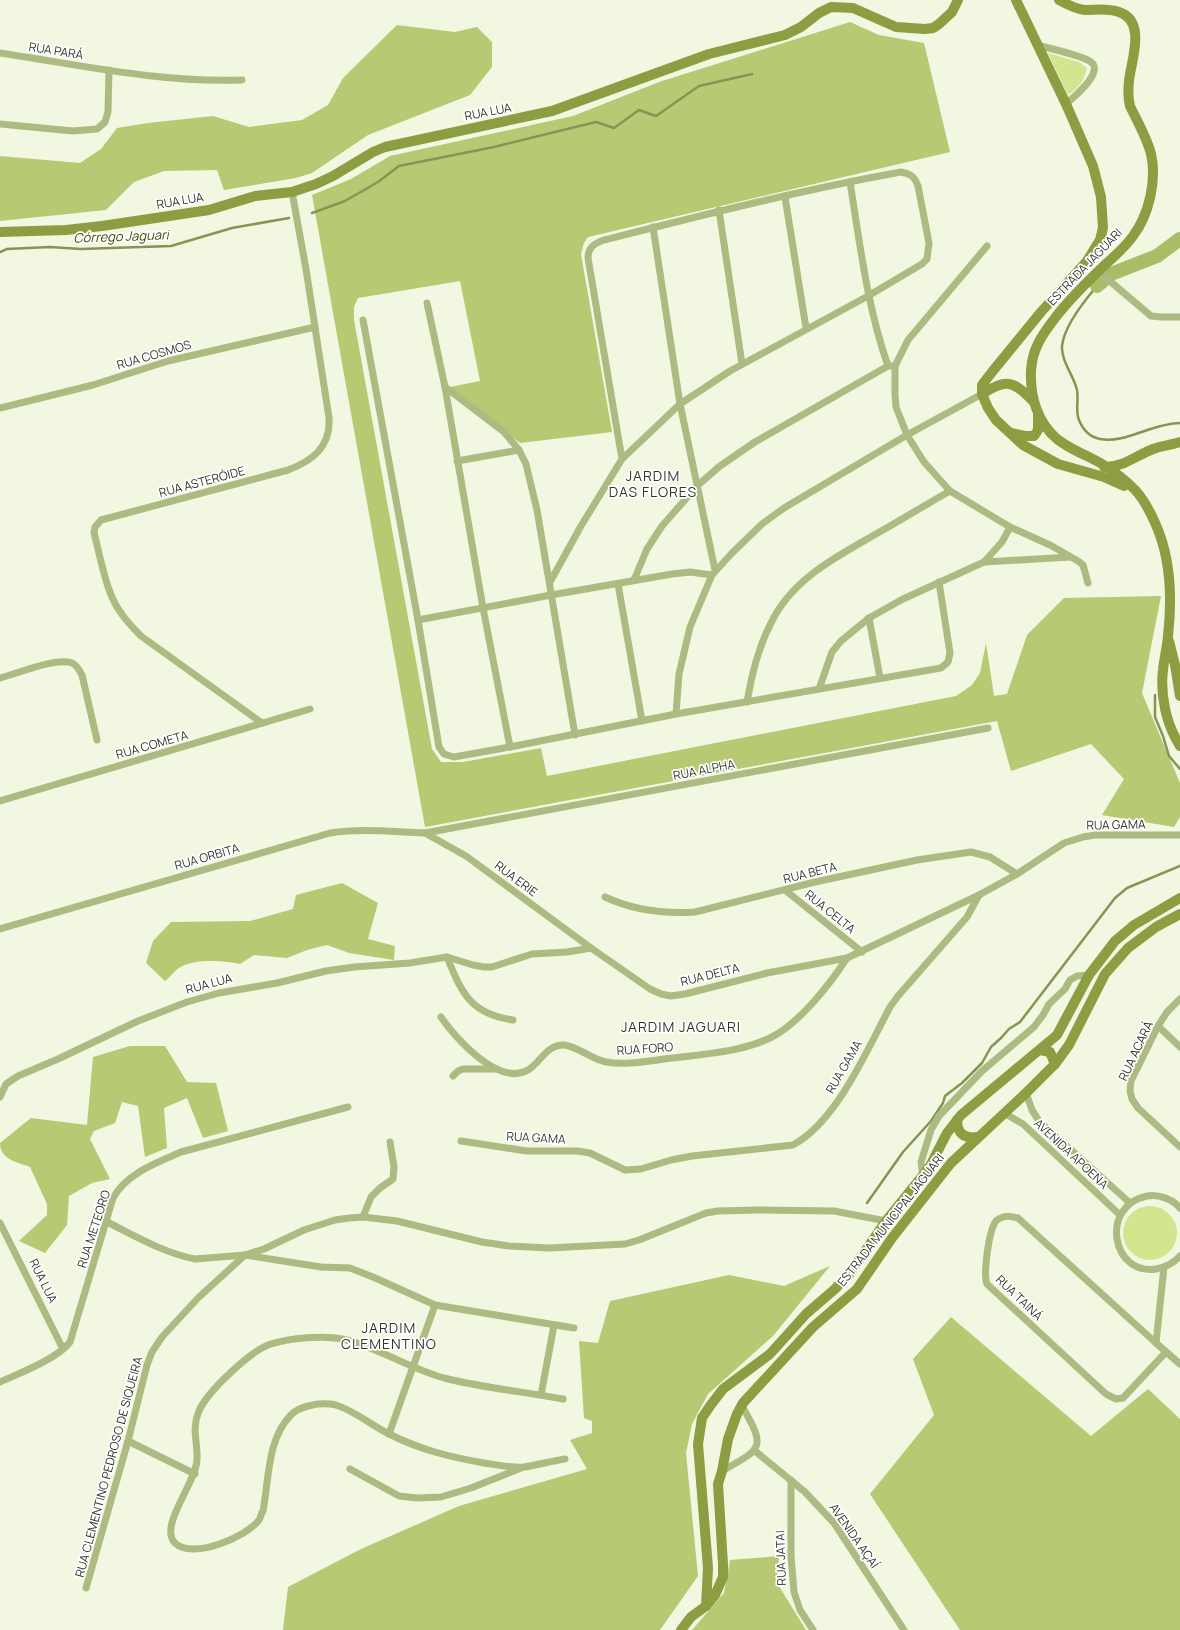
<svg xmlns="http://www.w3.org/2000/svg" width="1180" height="1630" viewBox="0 0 1180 1630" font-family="Manrope,sans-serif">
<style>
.green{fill:#d3e58f}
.forest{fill:#b7c972}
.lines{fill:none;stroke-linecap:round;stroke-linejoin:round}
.stream{stroke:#879454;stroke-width:2.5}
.river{stroke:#aabc65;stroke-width:14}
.street{stroke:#adba81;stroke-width:7}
.secondary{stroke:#8c9d42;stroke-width:10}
.labels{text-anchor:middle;stroke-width:3.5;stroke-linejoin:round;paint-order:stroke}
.street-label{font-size:12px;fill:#34362d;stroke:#fff}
.water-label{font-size:13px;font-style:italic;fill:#3f4906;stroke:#fff}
.quarter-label{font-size:14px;letter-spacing:1px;fill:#34362d;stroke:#fff}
</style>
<rect width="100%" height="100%" fill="#f1f7e0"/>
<g class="green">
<path d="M1048,53L1079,62L1087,68C1084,81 1079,87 1068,95Z"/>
<circle cx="1150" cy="1233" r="27"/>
</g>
<g class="forest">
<path d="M850,22L879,35L924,43L950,152L588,237L584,243L581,254L612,432L520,443L450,387L480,381L460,281L358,298L354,307V320L432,749L441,762H463L541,748L547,776L956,696L972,685L980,673L986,643L994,696L1007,694L1027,635L1064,598L1161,596L1142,693L1180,783V817L1174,827L1102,815L1124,779L1091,744L1011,771L997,721L425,827L312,195L351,179L390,156L573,116L659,82Z"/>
<path d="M397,25L455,32L477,27L492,42V67L470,95L368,135L312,173L296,178L224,190L217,170L164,171L134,182L106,210L0,221V156L80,163L101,149L117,128L148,123L213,116L249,127L302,120L328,105L343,78Z"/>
<path d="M342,883L378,903L368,939L395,946L394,960L349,953L327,945L307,950L287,958L254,955L240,964C223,961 195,958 179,968C174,971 170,977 165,981L146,963L153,941L171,922L250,921L293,909L296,895Z"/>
<path d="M130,1046H165L187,1082L216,1083L228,1131L203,1138L187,1098L164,1108L167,1148L145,1157L138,1106L122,1102L115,1123L94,1131L90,1139L110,1179L92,1183L69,1196L67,1225L45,1253L19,1241L47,1215V1204L30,1167C18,1162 0,1160 0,1143L31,1118L87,1125L93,1057Z"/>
<path d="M830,1266L773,1336L708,1394L692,1424L686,1453L698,1576L660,1630H283L288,1587L361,1549L459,1506L587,1469L570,1440L592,1433V1421L584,1418L579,1341L598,1343L610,1301L729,1275L784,1286Z"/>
<path d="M951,1317L1091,1436L1148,1389L1180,1419V1630H960L870,1494L934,1415L913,1359Z"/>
<path d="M779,1556L777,1583L806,1630H692L724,1593L730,1560Z"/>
</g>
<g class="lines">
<g class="stream">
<path d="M312,213L345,201L378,182L399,166L494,147L596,122L614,128L639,110L656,116L699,86L752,74"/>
<path d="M0,252L7,249L50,247L81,249L171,246L232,228L289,218"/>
<path d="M1097,286C1085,300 1064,327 1062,346C1061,361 1074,376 1077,390C1079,400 1075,410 1079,420C1083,430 1090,437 1100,439C1125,444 1153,423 1180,423"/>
<path d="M1155,695V717L1163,736L1169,756L1180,769"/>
<path d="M867,1203L903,1152L931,1121L943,1103L945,1096L962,1083L982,1063L991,1047L1001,1038L1009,1029L1020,1022L1115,898L1127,888L1180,866"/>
</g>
<path class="river" d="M1097,286L1111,274L1157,256L1180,239"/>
<g class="street">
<path d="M1037,45C1048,48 1084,56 1091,62C1094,64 1095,68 1094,71C1092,82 1074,97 1066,104"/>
<path d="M0,53C80,65 161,83 242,80"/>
<path d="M0,124L73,131L97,129L105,122L108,112L109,70"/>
<path d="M850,182C860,244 867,306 888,366"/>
<path d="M785,197L806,328"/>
<path d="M719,210L742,364"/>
<path d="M653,227L680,404L715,570"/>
<path d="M987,246L908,340L895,366V394L896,407L907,435L924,462L950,491L1010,527L1050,545L1078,561L1083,565L1088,583"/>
<path d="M1098,271L1151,316L1161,317H1180"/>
<path d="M427,303L445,387L483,608L510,747"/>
<path d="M363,320L418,620L439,747L444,754L454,757L510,747L676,714L941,668L948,662L950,653L939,582"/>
<path d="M445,387L504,432L519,450L526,464L537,510L575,735"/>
<path d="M0,408L93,385L168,361L315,327"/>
<path d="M457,461L519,450"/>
<path d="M984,562L1002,542L1010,527"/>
<path d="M634,580L647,549L662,526L698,485L720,466L755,442L888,366H895"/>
<path d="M550,582L581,526L622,459L680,404L730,371L868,296L922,264L927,259L929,243L918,186C915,177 911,174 901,172C801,190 703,215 604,240C595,243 588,247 588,258L622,459"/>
<path d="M618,584L642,721"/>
<path d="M869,618L880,678"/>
<path d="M418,620L551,595L672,574L690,572L712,575"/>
<path d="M0,678C17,674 55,657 72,663C77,665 79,670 82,675L97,740"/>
<path d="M819,689L832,652L841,641L869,618L903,599L984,562L1070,557"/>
<path d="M747,702C752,674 758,648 771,623C792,579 836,557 876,534C901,520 925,505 950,491"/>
<path d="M676,714L679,674L690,627L712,575L732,553L762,524L784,508L907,435L982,394"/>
<path d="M262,723L141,636C133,628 125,620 119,610C106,592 100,555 94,533L95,527L101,520L288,470C312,461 331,447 329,418L306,269L292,192"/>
<path d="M0,801L310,709"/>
<path d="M425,833L466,856L591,948L650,989L661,994L671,996L685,994L767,973L847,958L979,895"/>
<path d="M785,890L862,952"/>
<path d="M605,897C633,910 665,914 695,912L815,882L917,860L971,852L990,857L1017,874"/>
<path d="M0,929L330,833C362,828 393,832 425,833L988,728"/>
<path d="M447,957C462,994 471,1014 513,1020"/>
<path d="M1180,999L1167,1012L1158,1026L1131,1081L1130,1091L1132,1099L1138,1108L1180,1147"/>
<path d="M441,1017C455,1038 499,1087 528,1070C540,1063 547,1044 564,1045C579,1047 591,1059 606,1062C627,1066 652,1060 673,1058C705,1054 740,1052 770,1038C799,1024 830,984 847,958"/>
<path d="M1158,1026L1180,1047"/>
<path d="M453,1076L458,1071L463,1069H496"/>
<path d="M1026,1093L1032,1110L1039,1121L1130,1203"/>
<path d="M0,1097L6,1084L18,1076L58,1059L138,1021L187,1002L219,993L277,983L326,971L354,967L410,963L447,957L473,965L484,967H492L532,954L567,952L591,948"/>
<path d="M1004,1113L1023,1124L1120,1215"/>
<path d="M461,1141L527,1151H578L590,1153L625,1170L641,1169L671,1160L692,1156L793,1145C837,1121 867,1050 890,1007L898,996L967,917L979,895L1017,874L1064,843L1083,837L1095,835H1180"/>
<path d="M923,1176L921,1162L931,1130L939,1116L982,1071L1034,1027L1043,1015L1049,1004L1065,989L1070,980L1077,976L1089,975"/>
<path d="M1180,1208C1173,1199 1158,1194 1147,1196C1099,1206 1112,1276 1156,1269C1166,1267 1173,1264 1180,1256"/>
<path d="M363,1217L371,1197L380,1188L393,1179L394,1167L390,1142"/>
<path d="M107,1222C135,1236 164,1253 195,1259L245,1255L321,1267L350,1268L373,1277L435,1305L574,1328"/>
<path d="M0,1223L63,1349"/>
<path d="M1164,1267L1156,1343L1180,1364"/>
<path d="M1156,1343L1018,1218C1010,1216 1004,1215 997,1220C989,1227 983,1274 987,1284L1106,1394L1116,1399L1123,1398L1166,1352"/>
<path d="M0,1382C20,1373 57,1359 70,1342L113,1198C127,1173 156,1163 181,1152L348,1107"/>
<path d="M541,1395L554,1325"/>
<path d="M563,1399C525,1392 486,1388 448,1379C411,1370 379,1347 342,1339C323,1335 290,1338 271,1344C251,1350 207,1392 199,1411C191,1429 198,1442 197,1459C197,1482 158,1526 175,1543C193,1560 246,1537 259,1520C261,1517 261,1513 263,1511C269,1480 267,1440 290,1416C299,1405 322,1402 336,1405C355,1411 371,1425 389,1434C421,1450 450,1457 484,1463C497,1465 511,1468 524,1467C537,1465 552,1461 565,1459"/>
<path d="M389,1434L435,1305"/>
<path d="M128,1441L195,1474"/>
<path d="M755,1451L805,1492L834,1523L904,1630"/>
<path d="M350,1469L399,1496L417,1498L441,1497L471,1488L521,1468"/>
<path d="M722,1471C763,1448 766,1448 742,1406"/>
<path d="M791,1480V1556L794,1592L800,1610L813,1630"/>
<path d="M86,1588L128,1441L147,1365L152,1352L162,1337L198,1298L245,1255L264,1249L304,1230L335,1220L349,1218L363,1217L397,1221L482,1242L509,1246L549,1248L625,1244L639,1240L706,1213L718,1211L757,1210L834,1211L886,1221"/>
</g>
<g class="secondary">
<path d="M1016,0L1066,104L1093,166L1101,197L1103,228L1100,240L1087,261L1041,312L992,372L982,385V394L988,408L996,420L1023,445L1058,464L1104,477L1124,486"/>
<path d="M1059,0C1066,4 1076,9 1085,10C1096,10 1107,8 1119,12C1147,21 1131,61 1129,81C1128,90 1128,98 1130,106C1137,121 1147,138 1151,154C1157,180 1149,215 1133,236C1126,246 1116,255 1107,263C1089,280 1070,298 1055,318C1042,335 1032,349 1031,371C1030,396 1037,422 1057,439C1067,447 1078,452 1089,457C1104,464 1118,474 1130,485C1142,495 1150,511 1156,525C1171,559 1172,600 1168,636C1167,648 1164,659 1163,670C1160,695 1166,724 1180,746"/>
<path d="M0,232L66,230L102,226L209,210L255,196L292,192L316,184L333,176L373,152L385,147L552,111L709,54L785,35L801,27L819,13L831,7L853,8L896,27L925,29L933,28L939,24L952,12L958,0"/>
<path d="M982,394C1006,379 1013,380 1033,401"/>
<path d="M1011,433L1025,436H1034L1038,430V415"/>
<path d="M1104,467C1122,468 1137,455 1153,449C1161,446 1171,445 1180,442"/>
<path d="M1169,641L1175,665L1180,696"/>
<path d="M1040,1050L1050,1052L1055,1064"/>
<path d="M957,1120C957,1133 964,1139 977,1137"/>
<path d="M706,1606L708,1568L698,1444L702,1418L710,1406L723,1389L770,1354L806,1314L835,1289L850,1273L886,1221L929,1168L947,1133L961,1115L1057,1035L1089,975L1115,941L1134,925L1180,898"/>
<path d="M681,1630L691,1617L706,1606L715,1595L723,1577V1564L718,1484L722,1471L728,1439L737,1414L743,1403L813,1327L857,1289L892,1238L951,1163L1026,1093L1055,1064L1069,1045L1105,974L1128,948L1156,927L1180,914"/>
</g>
</g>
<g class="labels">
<g class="street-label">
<text transform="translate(56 51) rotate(9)" y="4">RUA PARÁ</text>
<text transform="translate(488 112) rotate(-11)" y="4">RUA LUA</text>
<text transform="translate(180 201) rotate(-10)" y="4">RUA LUA</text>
<text transform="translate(1085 267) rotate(-46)" y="4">ESTRADA JAGUARI</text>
<text transform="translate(154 355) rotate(-16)" y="4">RUA COSMOS</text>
<text transform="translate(202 482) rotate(-15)" y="4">RUA ASTERÓIDE</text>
<text transform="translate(152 745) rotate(-16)" y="4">RUA COMETA</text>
<text transform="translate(704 770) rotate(-11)" y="4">RUA ALPHA</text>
<text transform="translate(1116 825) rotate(-1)" y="4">RUA GAMA</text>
<text transform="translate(207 857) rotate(-16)" y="4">RUA ORBITA</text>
<text transform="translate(810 873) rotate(-14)" y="4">RUA BETA</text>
<text transform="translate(516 879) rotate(37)" y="4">RUA ERIE</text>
<text transform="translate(830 912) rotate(39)" y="4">RUA CELTA</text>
<text transform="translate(710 975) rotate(-14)" y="4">RUA DELTA</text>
<text transform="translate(209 984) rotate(-15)" y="4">RUA LUA</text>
<text transform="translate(645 1049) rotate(-4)" y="4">RUA FORO</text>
<text transform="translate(1136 1051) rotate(-65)" y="4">RUA ACARÁ</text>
<text transform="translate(844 1067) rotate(-60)" y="4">RUA GAMA</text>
<text transform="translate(536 1138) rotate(3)" y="4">RUA GAMA</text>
<text transform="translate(1071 1154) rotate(43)" y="4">AVENIDA APOENA</text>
<text transform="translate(891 1220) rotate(-52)" y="4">ESTRADA MUNICIPAL JAGUARI</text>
<text transform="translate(94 1229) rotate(-72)" y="4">RUA METEORO</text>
<text transform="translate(43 1281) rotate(64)" y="4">RUA LUA</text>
<text transform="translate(1019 1298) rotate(44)" y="4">RUA TAINÁ</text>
<text transform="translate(109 1467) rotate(-75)" y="4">RUA CLEMENTINO PEDROSO DE SIQUEIRA</text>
<text transform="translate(854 1536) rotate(55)" y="4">AVENIDA AÇAÍ</text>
<text transform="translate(781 1558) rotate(-92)" y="4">RUA JATAI</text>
</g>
<g class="water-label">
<text transform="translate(121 236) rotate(-2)" y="5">Córrego Jaguari</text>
</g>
<g class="quarter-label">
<text x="653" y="481">JARDIM<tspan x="653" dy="16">DAS FLORES</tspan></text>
<text x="681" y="1032">JARDIM JAGUARI</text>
<text x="389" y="1333">JARDIM<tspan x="389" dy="16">CLEMENTINO</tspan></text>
</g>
</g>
</svg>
